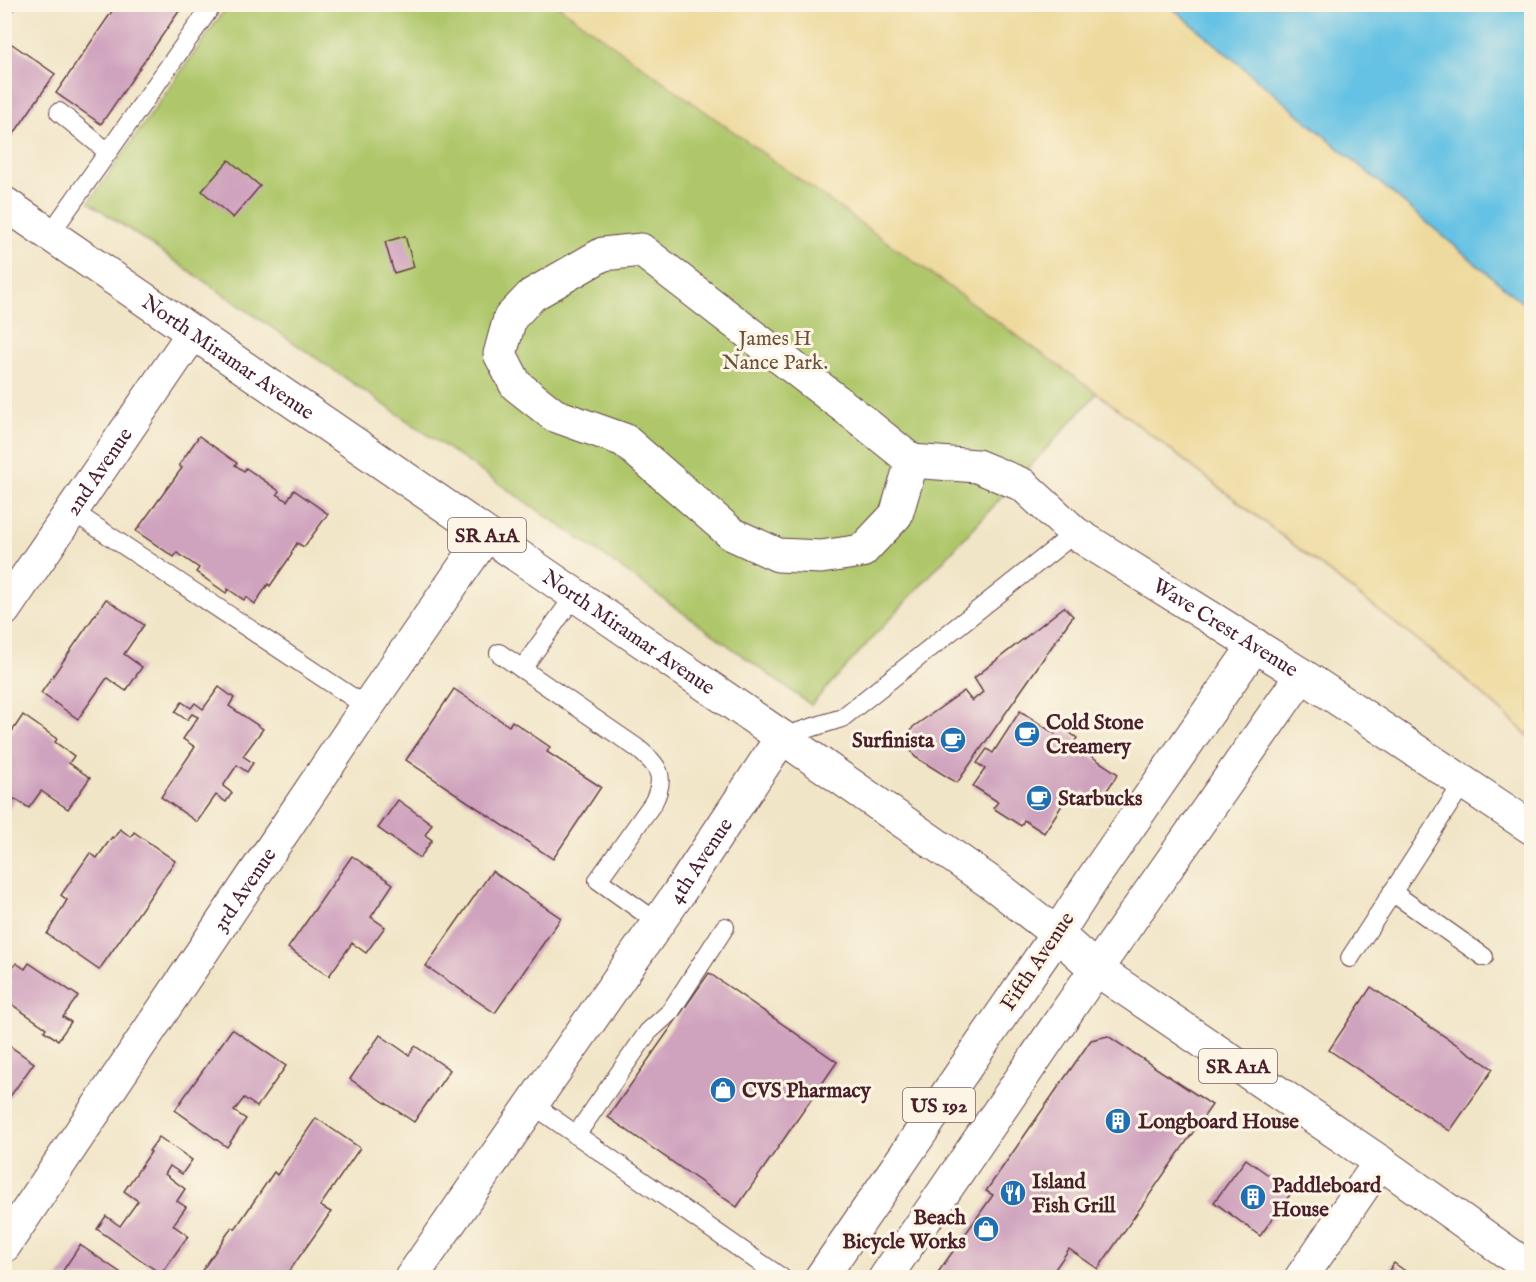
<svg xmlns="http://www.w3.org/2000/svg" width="1536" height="1282" viewBox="0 0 1536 1282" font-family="'IM FELL English',serif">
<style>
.green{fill:#afc76b;stroke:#7c734b;stroke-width:1.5}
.sand{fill:#eeda9e;stroke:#9c7c64;stroke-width:1.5}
.water{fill:#66c2e4;stroke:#587088;stroke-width:1.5}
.building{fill:#cfa2bd}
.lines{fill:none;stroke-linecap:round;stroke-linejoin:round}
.service-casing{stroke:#633d42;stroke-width:20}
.minor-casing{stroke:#633d42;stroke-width:35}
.primary-casing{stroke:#633d42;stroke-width:35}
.service{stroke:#fff;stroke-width:18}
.minor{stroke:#fff;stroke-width:33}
.primary{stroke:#fff;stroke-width:33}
.labels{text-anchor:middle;stroke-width:6;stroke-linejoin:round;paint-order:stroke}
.shield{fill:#fcf5e5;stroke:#7f5f63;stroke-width:1.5}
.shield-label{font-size:20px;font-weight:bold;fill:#4a1f2b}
.park-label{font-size:21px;fill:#68513e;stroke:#fcf5e5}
.street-label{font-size:21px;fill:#4a1f2b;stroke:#fcf5e5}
.poi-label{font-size:21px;font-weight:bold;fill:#4a1f2b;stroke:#fcf5e5;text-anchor:start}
</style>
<rect width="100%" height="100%" fill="#fcf5e5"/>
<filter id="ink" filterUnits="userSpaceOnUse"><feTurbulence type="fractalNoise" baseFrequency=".0167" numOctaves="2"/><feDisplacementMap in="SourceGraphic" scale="12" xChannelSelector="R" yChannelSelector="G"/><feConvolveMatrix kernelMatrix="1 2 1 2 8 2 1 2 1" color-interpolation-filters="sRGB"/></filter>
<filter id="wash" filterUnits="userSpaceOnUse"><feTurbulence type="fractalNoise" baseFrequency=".008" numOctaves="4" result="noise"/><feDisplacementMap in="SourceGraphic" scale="24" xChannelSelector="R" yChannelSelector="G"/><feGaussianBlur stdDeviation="1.35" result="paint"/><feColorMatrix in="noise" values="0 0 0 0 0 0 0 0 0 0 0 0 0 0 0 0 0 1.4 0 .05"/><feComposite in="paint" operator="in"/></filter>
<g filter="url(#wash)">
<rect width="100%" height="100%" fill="#f1e5c7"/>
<path class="green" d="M228,5H741L1145,341L811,705L600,553L89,202Z"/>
<path class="sand" d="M557,5H1169L1531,310V738L1453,668L1097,393Z"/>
<path class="water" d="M1169,5H1531V310Z"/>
<g id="blocks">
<g class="building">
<path d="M117,4H184L101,124L56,93Z"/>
<path d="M12,44L55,74L11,138L4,134V54Z"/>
<path d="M229,160L260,186L233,218L202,191Z"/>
<path d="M405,236L414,267L394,273L385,242Z"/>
<path d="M199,436L237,463L235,465L244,471L246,468L279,491L277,494L287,501L294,490L328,514L304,547L297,543L291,553L292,554L270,586L268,584L255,604L246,597L244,600L228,589L226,593L196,572L199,568L177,553L174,557L136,531L182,468L179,465Z"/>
<path d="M106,599L144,625L124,654L142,667L126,691L107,678L78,719L41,693Z"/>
<path d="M1064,607L1073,616L957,783L915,757L909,748L908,737L913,727L964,691L972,701L983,692L974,678Z"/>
<path d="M219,687L234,698L229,706L263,729L243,756L253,763L247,772L237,765L223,786L232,793L226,802L216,795L197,822L161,797L195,747L183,739L198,717L192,714L187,720L175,712L182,702L191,708L195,703L203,709Z"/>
<path d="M454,689L509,726L512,721L550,747L547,752L601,787L553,859L406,760Z"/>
<path d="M1020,711L1055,734L1060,726L1077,738L1073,744L1118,774L1099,802L1083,791L1076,801L1068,796L1044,833L1024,820L1021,826L993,808L998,802L973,786L985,769L977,763L987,749L993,753Z"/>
<path d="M23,715L57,739L55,742L74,756L69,763L90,778L68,809L41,791L29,808L15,799L5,814V732L7,729L11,733Z"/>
<path d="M398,800L432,824L425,835L432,840L420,858L378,828Z"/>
<path d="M120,829L131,837L134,832L175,861L99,970L47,934L67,900L61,895L90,853L97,858L112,837L114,838Z"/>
<path d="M352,856L393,884L371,917L385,927L366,953L352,943L329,976L288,948Z"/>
<path d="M492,871L561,918L495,1013L426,966Z"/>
<path d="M16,963L25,969L29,963L78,996L63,1017L71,1022L58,1040L44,1031L46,1028L4,999V993L11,984L5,979Z"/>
<path d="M709,973L837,1062L737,1207L608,1117Z"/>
<path d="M1371,987L1493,1069L1450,1131L1329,1050Z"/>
<path d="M232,1029L286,1066L257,1107L244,1098L234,1111L246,1119L227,1147L175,1110Z"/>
<path d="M380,1035L409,1055L415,1046L450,1070L414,1122L350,1079Z"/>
<path d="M1108,1036L1212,1105L1098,1269L1069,1249L1049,1278H934L993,1195L986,1191L1091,1040Z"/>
<path d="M4,1042L34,1063L4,1105Z"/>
<path d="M316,1118L360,1148L320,1206L331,1212L288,1273L286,1272L282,1278H197L232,1227L235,1229L274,1172L277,1175Z"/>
<path d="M159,1137L192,1160L182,1174L170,1166L165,1174L185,1189L177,1201L186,1207L173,1225L188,1236L161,1274L97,1229L106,1216L120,1226L138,1201L124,1191L151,1152L149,1151Z"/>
<path d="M1246,1159L1292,1192L1260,1236L1214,1202Z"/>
<path d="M80,1245L124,1275L122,1278H58Z"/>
<path d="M1394,1263L1415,1278H1384Z"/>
</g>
</g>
</g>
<g filter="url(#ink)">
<use href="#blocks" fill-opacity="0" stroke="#633d42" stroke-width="1.5"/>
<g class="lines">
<defs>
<g id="service">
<path d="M4,6L6,4"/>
<path d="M59,112L108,152"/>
<path d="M50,234L213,4"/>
<path d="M72,511L367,707"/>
<path d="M499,653L637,748C659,766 667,776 653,803L598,880L657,922"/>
<path d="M522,669L575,595"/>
<path d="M782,737L842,718L1075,533"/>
<path d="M1392,892L1484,957"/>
<path d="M1350,958L1463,783"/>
<path d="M532,1104L782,1278"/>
<path d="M576,1135L648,1032L670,1012L725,927"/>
</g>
<g id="minor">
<path id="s1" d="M912,461L896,515L862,551L821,557L778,555L732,534L624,440L554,415L516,385L500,354L510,318L532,295L603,254L641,250L855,415L912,461L977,466L1023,485L1075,533L1302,675L1532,828"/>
<path id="s2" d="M4,610L193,333"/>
<path d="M1057,934L1094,877L1255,645"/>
<path d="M1096,969L1302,675"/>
<path id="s3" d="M4,1246L367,707L486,535"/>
<path id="s4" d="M411,1278L678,894L782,737"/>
<path d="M1301,1278L1380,1162"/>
</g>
<g id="primary">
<path id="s5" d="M4,203L782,737L997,887L1057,934L1096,969L1380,1162L1532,1270"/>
<path d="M821,1278L1057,934"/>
<path d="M885,1278L1096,969"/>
</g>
</defs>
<use href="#service" class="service-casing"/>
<use href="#minor" class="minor-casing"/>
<use href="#primary" class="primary-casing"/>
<use href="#service" class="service"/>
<use href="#minor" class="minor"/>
<use href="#primary" class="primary"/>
</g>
</g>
<defs>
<symbol id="cafe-disc" viewBox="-11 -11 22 22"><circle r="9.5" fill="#1f6fb2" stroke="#fcf5e5"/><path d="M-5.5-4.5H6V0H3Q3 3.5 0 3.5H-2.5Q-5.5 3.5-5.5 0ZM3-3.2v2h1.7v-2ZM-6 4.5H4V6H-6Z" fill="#fff"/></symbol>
<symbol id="shop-disc" viewBox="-11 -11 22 22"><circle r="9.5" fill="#1f6fb2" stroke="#fcf5e5"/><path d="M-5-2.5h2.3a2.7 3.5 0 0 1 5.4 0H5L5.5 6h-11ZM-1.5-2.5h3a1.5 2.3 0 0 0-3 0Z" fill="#fff"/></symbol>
<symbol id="building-disc" viewBox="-11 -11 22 22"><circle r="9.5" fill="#1f6fb2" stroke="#fcf5e5"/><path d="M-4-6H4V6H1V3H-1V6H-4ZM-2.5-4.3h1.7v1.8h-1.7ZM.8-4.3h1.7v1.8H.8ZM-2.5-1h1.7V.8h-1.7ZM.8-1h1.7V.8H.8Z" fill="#fff"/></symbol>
<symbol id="restaurant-disc" viewBox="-11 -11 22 22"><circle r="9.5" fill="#1f6fb2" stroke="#fcf5e5"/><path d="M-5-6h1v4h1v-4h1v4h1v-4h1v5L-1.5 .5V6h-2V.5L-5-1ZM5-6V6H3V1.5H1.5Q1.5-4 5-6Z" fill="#fff"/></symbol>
</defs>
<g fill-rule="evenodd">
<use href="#cafe-disc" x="1012" y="719" width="30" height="30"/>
<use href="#cafe-disc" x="938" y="725" width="30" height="30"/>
<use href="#cafe-disc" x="1024" y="783" width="30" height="30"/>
<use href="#shop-disc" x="708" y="1075" width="30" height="30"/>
<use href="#building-disc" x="1103" y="1106" width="30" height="30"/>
<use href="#restaurant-disc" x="998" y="1178" width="30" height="30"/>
<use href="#building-disc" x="1238" y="1182" width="30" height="30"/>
<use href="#shop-disc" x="971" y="1214" width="30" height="30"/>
</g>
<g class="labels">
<g class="shield">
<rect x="448" y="518" width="78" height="34" rx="4.5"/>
<rect x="1199" y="1049" width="78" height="34" rx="4.5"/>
<rect x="903" y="1088" width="72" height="34" rx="4.5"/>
</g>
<g class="shield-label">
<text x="487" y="542">SR A1A</text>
<text x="1238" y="1073">SR A1A</text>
<text x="939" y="1112">US 192</text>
</g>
<g class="park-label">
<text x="775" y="345">James H<tspan x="775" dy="24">Nance Park.</tspan></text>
</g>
<g class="street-label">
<text dy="7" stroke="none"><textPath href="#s5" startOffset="272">North Miramar Avenue</textPath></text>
<text dy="7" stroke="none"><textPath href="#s2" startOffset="168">2nd Avenue</textPath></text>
<text dy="7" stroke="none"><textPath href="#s1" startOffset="1438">Wave Crest Avenue</textPath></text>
<text dy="7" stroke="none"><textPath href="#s5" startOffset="758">North Miramar Avenue</textPath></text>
<text dy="7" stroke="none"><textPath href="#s4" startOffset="508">4th Avenue</textPath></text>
<text dy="7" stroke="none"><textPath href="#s3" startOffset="430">3rd Avenue</textPath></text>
<text transform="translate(1037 961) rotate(-56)" y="7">Fifth Avenue</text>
</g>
<g class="poi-label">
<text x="1046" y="729">Cold Stone<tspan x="1046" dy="24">Creamery</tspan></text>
<text x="934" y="747" text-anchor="end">Surfinista</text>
<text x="1058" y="805">Starbucks</text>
<text x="742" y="1097">CVS Pharmacy</text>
<text x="1138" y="1128">Longboard House</text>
<text x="1032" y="1188">Island<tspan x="1032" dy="24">Fish Grill</tspan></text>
<text x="1272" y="1192">Paddleboard<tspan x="1272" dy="24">House</tspan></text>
<text x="966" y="1224" text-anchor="end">Beach<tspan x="966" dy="24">Bicycle Works</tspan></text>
</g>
</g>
<rect width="1536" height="1282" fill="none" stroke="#fcf5e5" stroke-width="24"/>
</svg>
